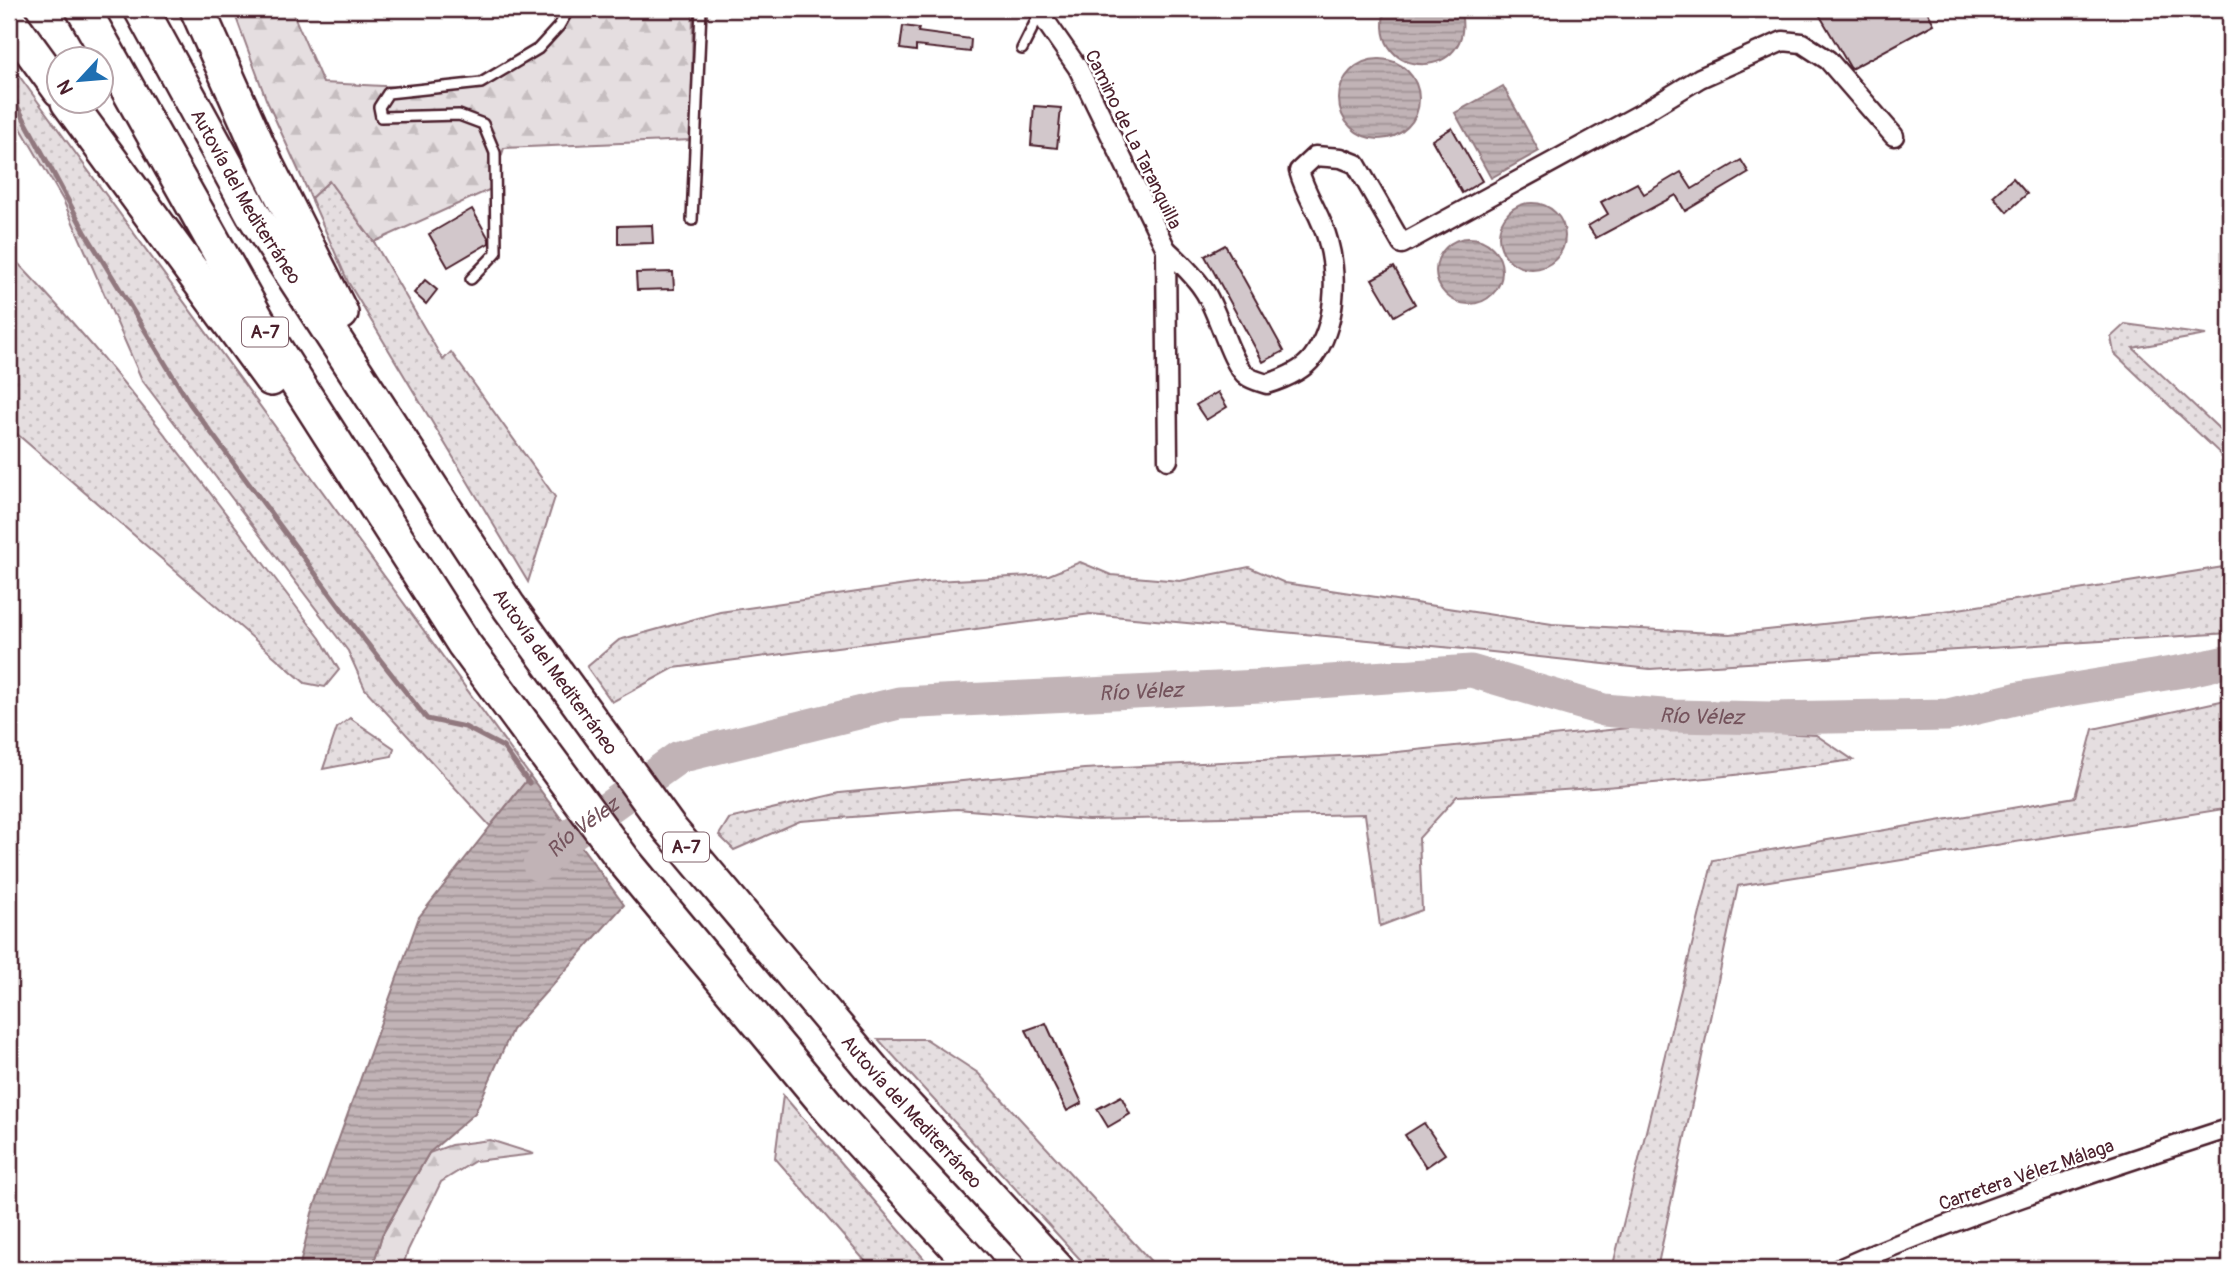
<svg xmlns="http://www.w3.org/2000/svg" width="2239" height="1278" viewBox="0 0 2239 1278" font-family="Pangolin,sans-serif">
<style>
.grass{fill:url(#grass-dots);stroke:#987e86;stroke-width:2}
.forest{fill:url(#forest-firs);stroke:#987e86;stroke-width:2}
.water{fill:url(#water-rules);stroke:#91787e;stroke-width:2}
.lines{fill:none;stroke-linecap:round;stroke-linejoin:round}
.stream{stroke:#91787e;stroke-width:5}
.river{stroke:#c1b3b6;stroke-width:33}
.building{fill:#d2c7cb;stroke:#4a1f2b;stroke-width:2}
.service-casing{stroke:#4a1f2b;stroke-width:14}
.minor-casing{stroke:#4a1f2b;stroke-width:23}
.motorway-casing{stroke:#4a1f2b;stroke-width:38}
.service{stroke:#fff;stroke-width:9}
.minor{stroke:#fff;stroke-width:18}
.motorway{stroke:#fff;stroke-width:33}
.labels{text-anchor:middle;stroke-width:5;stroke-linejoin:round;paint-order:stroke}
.shield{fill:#fff;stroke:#80626b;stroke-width:2}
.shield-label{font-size:18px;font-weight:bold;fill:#4a1f2b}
.street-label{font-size:19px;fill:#4a1f2b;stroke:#fff}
.water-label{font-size:21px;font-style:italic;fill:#74535c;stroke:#fff}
</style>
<defs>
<pattern id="grass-dots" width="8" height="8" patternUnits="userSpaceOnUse" patternTransform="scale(1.75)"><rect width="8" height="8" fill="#e5dee0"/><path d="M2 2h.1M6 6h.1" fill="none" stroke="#c6bec0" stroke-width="1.8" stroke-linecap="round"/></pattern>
<pattern id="forest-firs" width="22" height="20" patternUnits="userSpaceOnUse" patternTransform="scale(1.75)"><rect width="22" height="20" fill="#e5dee0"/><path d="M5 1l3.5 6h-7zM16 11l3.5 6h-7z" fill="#c6bec0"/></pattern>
<pattern id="water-rules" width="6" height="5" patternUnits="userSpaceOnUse" patternTransform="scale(1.75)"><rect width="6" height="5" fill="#c1b3b6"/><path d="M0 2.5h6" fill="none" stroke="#9f9194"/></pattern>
</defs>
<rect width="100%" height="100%" fill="#fff"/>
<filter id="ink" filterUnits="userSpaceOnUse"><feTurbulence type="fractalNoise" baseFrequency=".0143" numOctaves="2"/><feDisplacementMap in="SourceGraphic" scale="14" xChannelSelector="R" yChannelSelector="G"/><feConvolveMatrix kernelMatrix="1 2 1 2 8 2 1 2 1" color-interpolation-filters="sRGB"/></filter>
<g filter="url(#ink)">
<g class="grass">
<path d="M9,62L530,776L490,826L365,689L348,651L142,380L63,200L9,108Z"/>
<path d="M329,181L374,242L443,360L451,352L555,497L528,582L348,282L311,198Z"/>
<path d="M9,254C124,372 220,507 320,638L339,670L325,687L305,683L9,427Z"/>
<path d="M2125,324L2206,335L2133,348L2230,439V463L2114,353L2111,337Z"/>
<path d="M1080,562L1111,575L1180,581L1249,567L1285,583L1552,624L1730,634L1952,610L2230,566V633L1650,669L1464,649L1091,614L674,668L612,702L587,667L619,640L720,612L934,581L1049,575Z"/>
<path d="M2230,699V808L1738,886L1657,1269H1612L1713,860L2075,797L2093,729Z"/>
<path d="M350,718L394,748L392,756L323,769L337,728Z"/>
<path d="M1647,726L1816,735L1853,760C1721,779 1590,790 1457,796L1419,838L1422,910L1380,926L1365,814L1088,820L957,809L800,821L734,850L719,835L729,819L840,793L1084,769L1378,754Z"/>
<path d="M878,1039H926L978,1073L1158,1269H1089Z"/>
<path d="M783,1095L933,1269H872L775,1158Z"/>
</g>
<g class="forest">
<path d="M233,9H291L323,83L464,90L546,41L561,9H693L691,140L504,148L491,189L374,242L329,181L311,198L266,99Z"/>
<path d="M490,1140L534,1154L475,1161L441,1182L408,1250L402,1269H372L382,1235L429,1153L451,1145Z"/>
</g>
<g class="water">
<path d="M1385,9H1460C1480,81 1367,84 1385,9Z"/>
<circle cx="1379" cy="99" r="40"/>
<path d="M1503,86L1539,151L1491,178L1455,113Z"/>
<circle cx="1532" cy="236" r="33"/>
<circle cx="1469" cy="271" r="33"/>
<path d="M530,776L624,905L512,1030L475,1113L429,1153L382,1235L372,1269H299L312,1213L419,917Z"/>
</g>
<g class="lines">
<path class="stream" d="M9,91L85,232L190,404L363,638L427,719L465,727L503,747L529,783"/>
<path class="river" id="s1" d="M539,865L566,838L679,757L899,703L1260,686L1471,671L1604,710L1674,716L1769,718L1948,715L2019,698L2190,670L2230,661"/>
</g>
<g class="building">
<path d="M1816,9H1926L1934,24L1851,69Z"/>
<path d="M903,26L919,28L918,32L971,39L970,52L916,46V51L900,49Z"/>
<path d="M1034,106L1061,108L1057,148L1031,145Z"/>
<path d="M1452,128L1482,181L1462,193L1432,140Z"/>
<path d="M1741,160L1749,173L1685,211L1676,195L1596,238L1588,226L1608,214L1601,202L1637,183L1644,194L1681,172L1692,189Z"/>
<path d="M2013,178L2027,194L2007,212L1993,196Z"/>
<path d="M472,209L489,239V243L448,267L429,234Z"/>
<path d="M652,225L653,243L618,244V226Z"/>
<path d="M1225,245L1284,351L1263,362L1205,256Z"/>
<path d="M1394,267L1415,304L1394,316L1372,279Z"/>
<path d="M673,272L674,289L637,290L636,273Z"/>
<path d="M425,280L437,290L426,304L414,293Z"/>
<path d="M1218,392L1227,407L1206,420L1196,405Z"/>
<path d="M1046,1023L1082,1103L1067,1111L1026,1030Z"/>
<path d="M1121,1096L1130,1114L1108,1127L1097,1109Z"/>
<path d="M1424,1123L1445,1154L1426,1167L1405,1135Z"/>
</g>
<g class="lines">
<defs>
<g id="service">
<path d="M1022,49L1040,13"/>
<path d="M692,220L701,9"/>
<path d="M471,279L496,253L495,153L483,124L459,115L381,117L379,107L388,93L481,83L538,49L559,26L569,9"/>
</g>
<g id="minor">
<path d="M1037,9L1078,68L1166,249L1168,460"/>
<path d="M1166,249C1179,261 1193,274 1203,289C1218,309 1230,364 1247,376C1252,380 1261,382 1267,384C1283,379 1303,371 1313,357C1336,326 1338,278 1328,241C1322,217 1306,196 1299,171L1315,156L1341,158L1356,164L1402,244L1644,112L1700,78L1783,41L1802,43L1828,60L1894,136"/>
<path d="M1839,1269C1966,1213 2098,1171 2230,1128"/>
</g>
<g id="motorway">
<path d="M83,9L262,328L464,644L625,862L831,1110L977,1269"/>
<path id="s2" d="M141,9L253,214L509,607L669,828L878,1076L1057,1269"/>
<path d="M197,9L267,166L341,313"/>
<path d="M9,20L60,90"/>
<path d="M68,102L271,379"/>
</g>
</defs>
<use href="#service" class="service-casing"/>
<use href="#minor" class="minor-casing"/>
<use href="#motorway" class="motorway-casing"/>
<use href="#service" class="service"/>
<use href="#minor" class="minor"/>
<use href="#motorway" class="motorway"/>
</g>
</g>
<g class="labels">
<g class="shield">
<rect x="242" y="317.5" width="46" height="29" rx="5"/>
<rect x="663" y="832.5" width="46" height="29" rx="5"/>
</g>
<g class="shield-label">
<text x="265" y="338">A-7</text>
<text x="686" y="853">A-7</text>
</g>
<g class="street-label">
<text transform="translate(1134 139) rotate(64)" y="7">Camino de La Taranquilla</text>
<text dy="7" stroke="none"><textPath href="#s2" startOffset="215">Autovía del Mediterráneo</textPath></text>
<text dy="7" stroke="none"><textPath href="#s2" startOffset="782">Autovía del Mediterráneo</textPath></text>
<text dy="7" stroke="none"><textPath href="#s2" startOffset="1349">Autovía del Mediterráneo</textPath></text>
<text transform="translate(2026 1174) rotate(-19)" y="7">Carretera Vélez Málaga</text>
</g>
<g class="water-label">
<text dy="7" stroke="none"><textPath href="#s1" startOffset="646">Río Vélez</textPath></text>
<text dy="7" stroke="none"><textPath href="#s1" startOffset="1213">Río Vélez</textPath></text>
<text dy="7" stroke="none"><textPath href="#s1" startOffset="58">Río Vélez</textPath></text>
</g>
</g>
<rect width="2239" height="1278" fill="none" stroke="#fff" stroke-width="35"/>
<rect x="18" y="18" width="2204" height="1243" fill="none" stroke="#4a1f2b" stroke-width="2.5" filter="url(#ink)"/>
<g transform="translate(80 80) rotate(244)"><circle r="33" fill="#ffffff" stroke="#b7a5aa" stroke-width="2"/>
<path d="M0-5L12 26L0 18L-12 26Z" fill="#1f6fb2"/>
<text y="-10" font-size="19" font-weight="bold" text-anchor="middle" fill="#4a1f2b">N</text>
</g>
</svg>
